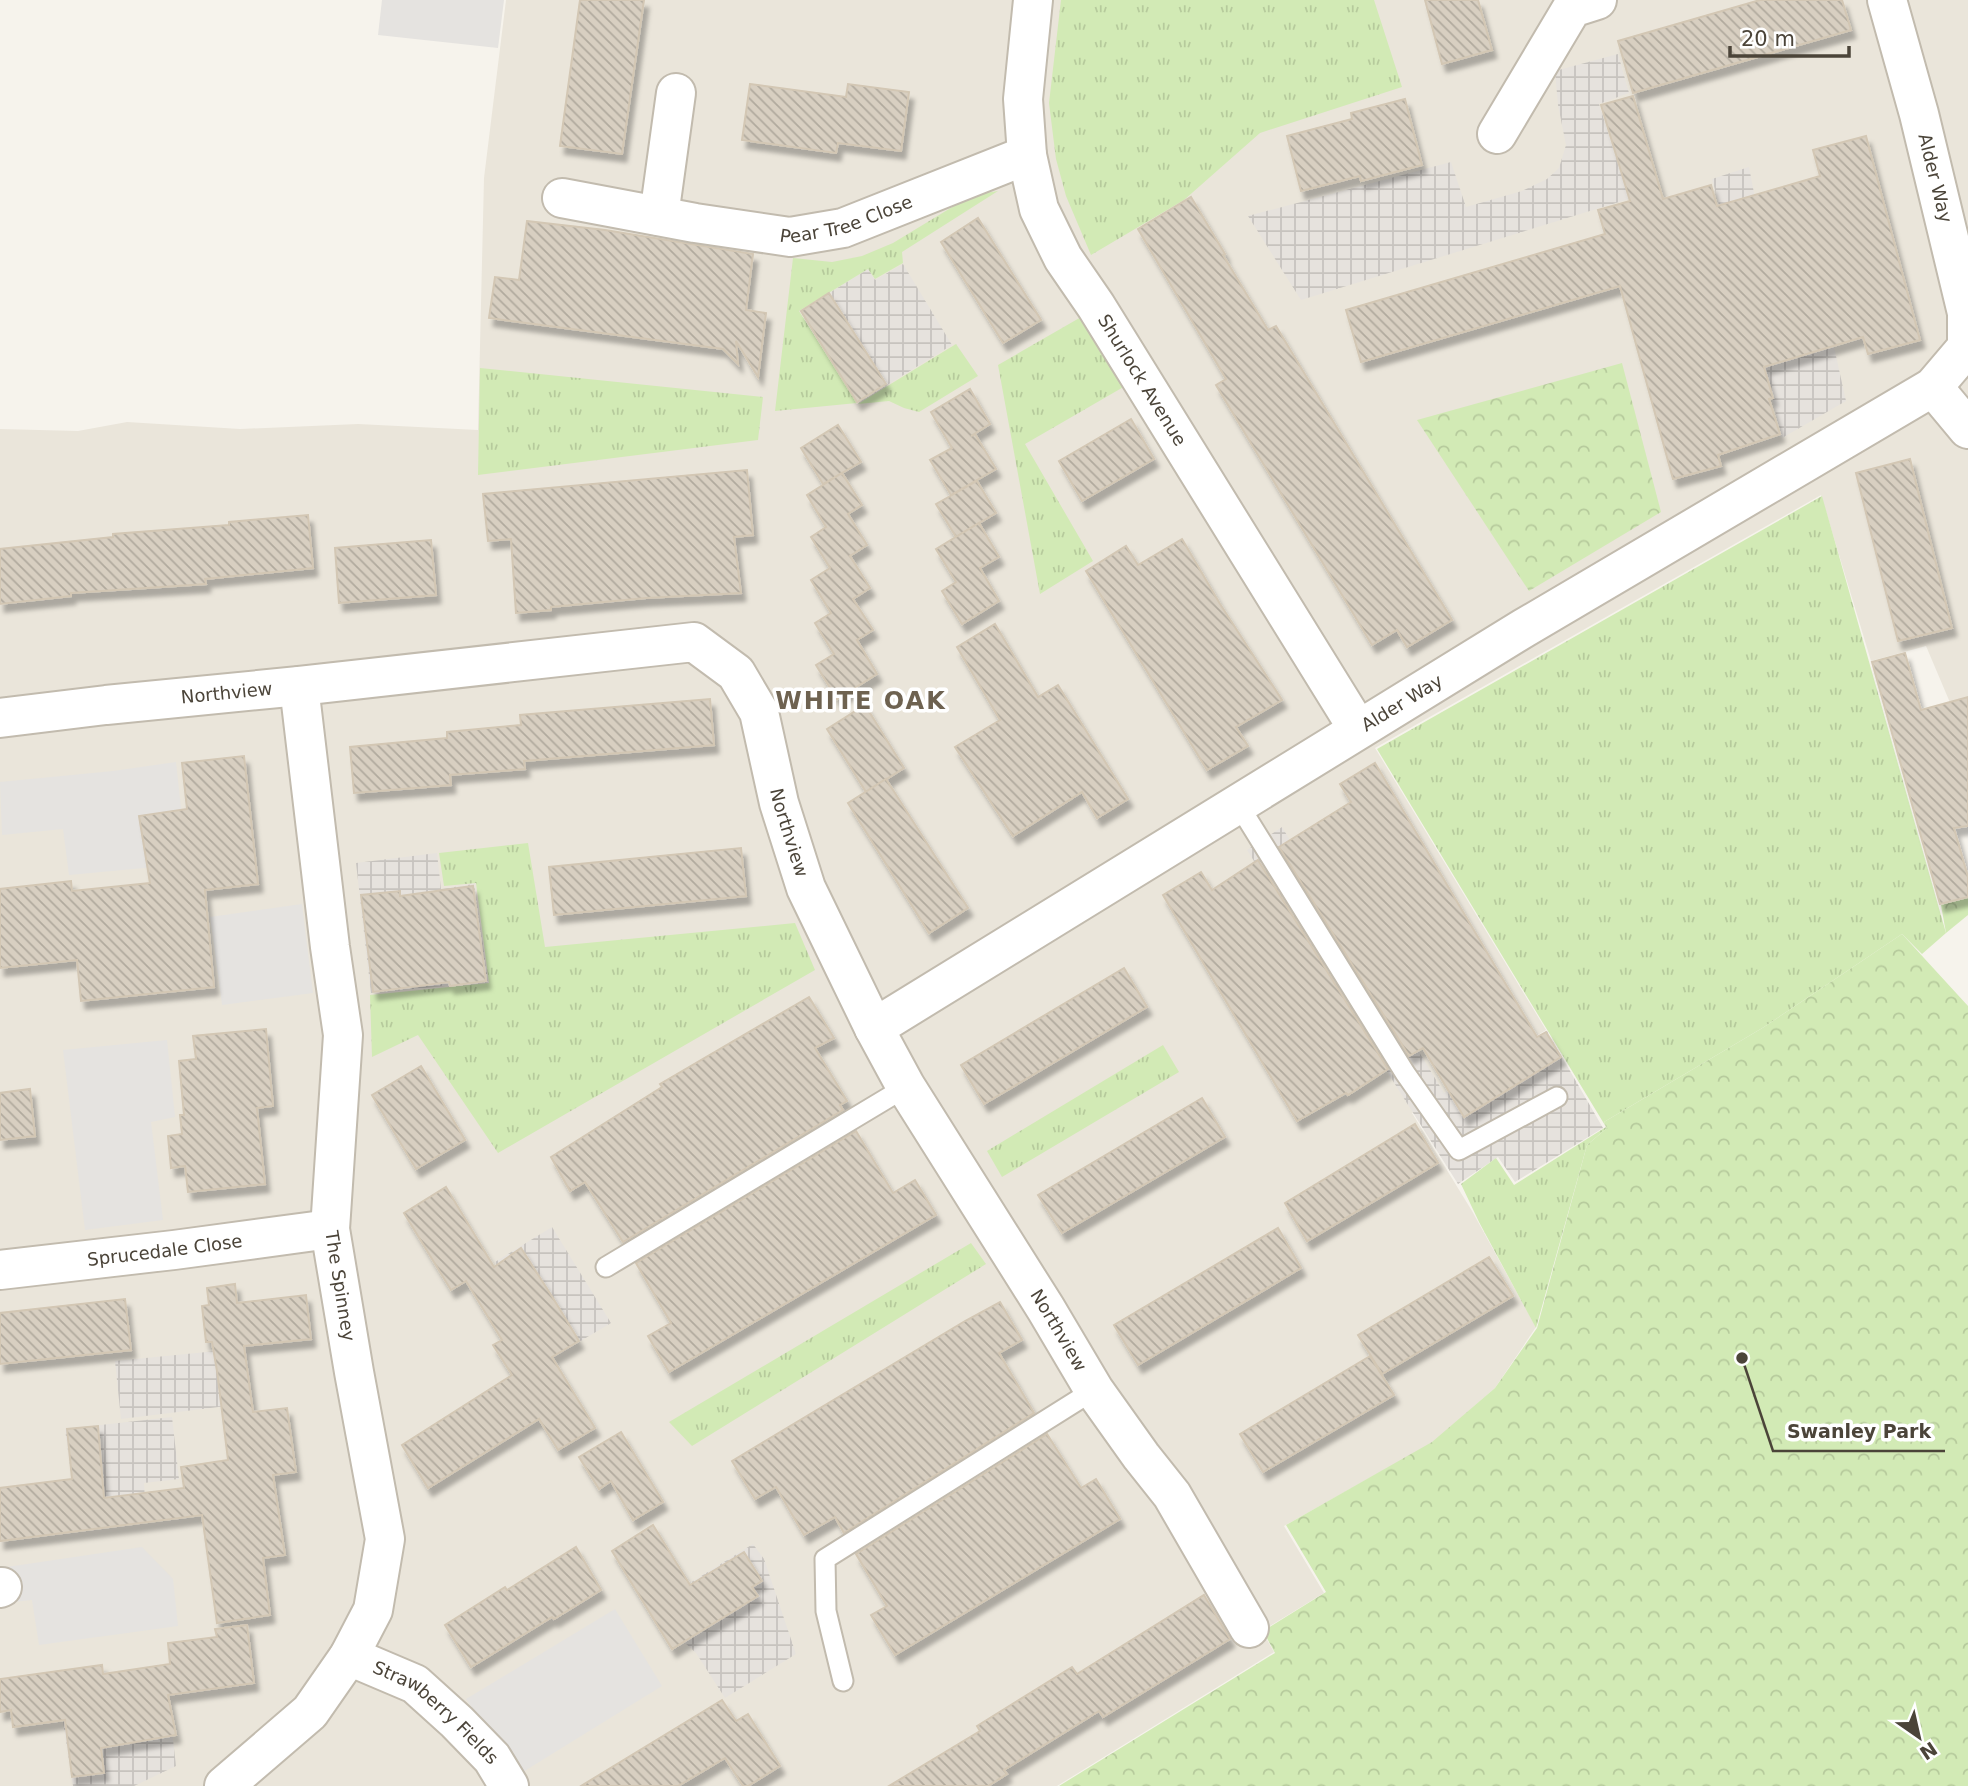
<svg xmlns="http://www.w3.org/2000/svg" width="1968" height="1786" viewBox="0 0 1968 1786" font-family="'DejaVu Sans',sans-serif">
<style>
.residential{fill:#eae5da}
.industrial{fill:url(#industrial-grid)}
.grass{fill:url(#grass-tufts)}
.forest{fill:url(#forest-crowns)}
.parking{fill:#e5e3e0}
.building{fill:url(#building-back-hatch);stroke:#d3c7b4;stroke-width:2;filter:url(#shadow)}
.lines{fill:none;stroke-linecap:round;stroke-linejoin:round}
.lane-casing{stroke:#c2bbae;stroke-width:23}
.street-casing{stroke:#c2bbae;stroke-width:42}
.lane{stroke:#fff;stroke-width:19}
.street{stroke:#fff;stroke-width:38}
.labels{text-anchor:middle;stroke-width:7;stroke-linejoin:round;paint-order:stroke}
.street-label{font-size:18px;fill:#4b4439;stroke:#fff}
.district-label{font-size:24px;font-weight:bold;letter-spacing:2px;fill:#6e6250;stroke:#fff}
.leader{fill:none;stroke:#4b4439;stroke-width:2.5}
.callout-dot{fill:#4b4439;stroke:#fff;stroke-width:2.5}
.callout-label{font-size:19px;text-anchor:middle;font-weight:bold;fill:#4b4439;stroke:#fff;stroke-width:7;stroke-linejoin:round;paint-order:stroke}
</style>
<defs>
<pattern id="industrial-grid" width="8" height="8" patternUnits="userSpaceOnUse" patternTransform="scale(1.75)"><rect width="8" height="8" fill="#e6e2dd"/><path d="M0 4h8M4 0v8" fill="none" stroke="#c7c3be"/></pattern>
<pattern id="grass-tufts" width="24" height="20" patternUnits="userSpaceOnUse" patternTransform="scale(1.75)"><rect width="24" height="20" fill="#d2eab5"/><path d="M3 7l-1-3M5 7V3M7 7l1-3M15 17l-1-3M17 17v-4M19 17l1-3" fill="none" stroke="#b6ca9c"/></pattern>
<pattern id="forest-crowns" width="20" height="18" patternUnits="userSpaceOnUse" patternTransform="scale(1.75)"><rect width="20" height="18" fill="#d2eab5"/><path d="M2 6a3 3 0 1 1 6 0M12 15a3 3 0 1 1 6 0" fill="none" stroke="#b6ca9c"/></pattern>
<pattern id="building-back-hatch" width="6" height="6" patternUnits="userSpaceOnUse" patternTransform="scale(1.75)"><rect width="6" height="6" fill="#d8cfc1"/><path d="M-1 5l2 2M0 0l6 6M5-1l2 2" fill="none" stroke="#b1aa9e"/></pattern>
<filter id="shadow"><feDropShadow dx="4.5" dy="8" stdDeviation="2" flood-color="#0004"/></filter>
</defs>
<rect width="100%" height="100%" fill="#f6f3ec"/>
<path class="residential" d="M506,0H1968V745L1926,646L1871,661L1821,495L1375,748L1546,1030L1412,1113L1472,1211L1536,1327L1495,1388L1432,1443L1284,1526L1324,1593L1262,1631L1274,1652L1057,1786H0V429L78,431L127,422L240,429L358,424L478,430L484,178Z"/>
<g class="industrial">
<path d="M1618,54L1629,93L1599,104L1629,199L1301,300L1248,216L1451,162L1466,207L1522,191L1547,179L1559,168L1566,145L1558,105L1555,71Z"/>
<path d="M1749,167L1754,193L1802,355L1834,347L1846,401L1782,438L1763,362L1712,179Z"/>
<path d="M903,264L952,345L858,403L800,311L868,269L875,280Z"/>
<path d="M1282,827L1444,1093L1547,1031L1603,1128L1515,1182L1498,1157L1458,1184L1247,850Z"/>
<path d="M437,853L441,889L474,884L488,982L371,993L356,863Z"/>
<path d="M552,1227L611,1323L552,1358L495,1262Z"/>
<path d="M227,1350L230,1358L247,1357L251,1403L121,1419L115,1361Z"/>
<path d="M172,1417L179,1479L144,1483L145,1500L75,1502L65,1429Z"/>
<path d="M753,1544L764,1559L796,1654L725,1698L696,1653L684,1642L697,1634L677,1601L694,1591L690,1583Z"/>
<path d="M169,1704L176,1766L134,1786H73L63,1721Z"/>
</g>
<g class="grass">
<path d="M1061,0H1374L1402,87L1260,133L1184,200L1091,255L1066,196L1056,159L1049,103Z"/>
<path d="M998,191L902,252L903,263L875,279L868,269L799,311L857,403L775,411L793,258L832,262L862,256L893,243L972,195Z"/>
<path d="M1095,309L1139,378L1025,444L1093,561L1040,594L998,365Z"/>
<path d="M956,344L978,376L919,412L904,408L889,401L858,404Z"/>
<path d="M480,368L763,397L758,440L478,475Z"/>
<path d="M1822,496L1946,933L1922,954L1902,934L1764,1027L1604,1122L1607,1128L1587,1145L1536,1328L1479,1222L1461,1184L1496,1158L1514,1185L1606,1127L1377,749Z"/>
<path d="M528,843L545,947L795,923L815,970L498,1153L418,1035L372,1057L370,995L489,983L476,883L444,886L439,853Z"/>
<path d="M1163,1045L1179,1072L1002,1177L987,1151Z"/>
<path d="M971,1243L986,1264L692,1446L669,1422Z"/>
</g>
<g class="forest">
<path d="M1622,363L1661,512L1529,591L1417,420Z"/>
<path d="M1968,898V915L1946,933L1941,905Z"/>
<path d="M1902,934L1968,1006V1786H1059L1275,1653L1263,1631L1326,1592L1286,1525L1432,1442L1495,1388L1537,1328L1587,1145L1607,1128L1604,1122L1764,1027Z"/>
</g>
<g class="parking">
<path d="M382,0H504L498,48L378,35Z"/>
<path d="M176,762L187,864L69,875L63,829L2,835L0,782L113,771Z"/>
<path d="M302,904L313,993L222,1005L210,917Z"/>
<path d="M167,1040L175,1117L151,1122L163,1220L85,1230L63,1050Z"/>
<path d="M142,1547L173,1579L178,1626L39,1645L32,1600L3,1603L0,1568Z"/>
<path d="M615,1609L662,1686L518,1775L466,1699Z"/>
</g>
<g class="building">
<path d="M580,0H644L622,154L560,146Z"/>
<path d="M1425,0H1478L1492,50L1442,64Z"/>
<path d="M1760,0H1842L1851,30L1633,93L1618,41Z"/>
<path d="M750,84L846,97L848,84L909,92L901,151L838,143L836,153L742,140Z"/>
<path d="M1633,96L1663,199L1711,185L1717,206L1820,176L1813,150L1866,136L1920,340L1868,354L1863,337L1764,367L1773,398L1769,399L1780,434L1718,455L1721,466L1673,479L1620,286L1361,362L1346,310L1605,234L1598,210L1630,201L1601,105Z"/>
<path d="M1405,99L1422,165L1361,181L1360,176L1301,191L1287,136L1352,119L1351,113Z"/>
<path d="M1191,197L1225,254L1223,255L1268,330L1276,326L1452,620L1407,647L1397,630L1372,645L1216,385L1226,379L1138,229Z"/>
<path d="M978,218L1041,320L1003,343L941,242Z"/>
<path d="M527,221L605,230L753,254L746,310L766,313L758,377L736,341L738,364L723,349L489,318L495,277L519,280Z"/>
<path d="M829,293L886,384L857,402L801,311Z"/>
<path d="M970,389L990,424L971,436L975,434L996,469L951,495L930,460L952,448L931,412Z"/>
<path d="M1131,419L1154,459L1082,501L1059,461Z"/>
<path d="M838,425L861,462L823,484L801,448Z"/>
<path d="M1910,459L1952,628L1898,641L1856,473Z"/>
<path d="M747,470L753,535L734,537L741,593L646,598L551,607V610L516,613L511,539L488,541L483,494Z"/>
<path d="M842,473L862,505L848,514L867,545L850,556L870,588L853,599L873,630L857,640L877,674L837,699L816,665L834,654L815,623L831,613L811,580L830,568L811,537L826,527L807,495Z"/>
<path d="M977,481L996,513L956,537L936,504Z"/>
<path d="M308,515L313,568L205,579L206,584L71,593V596L0,604V549L113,537V534L229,525V522Z"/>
<path d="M979,523L999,557L980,568L999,601L962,624L942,591L956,582L936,549Z"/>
<path d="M1182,539L1220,604L1282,700L1236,727L1248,746L1207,770L1086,571L1126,546L1138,565Z"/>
<path d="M431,540L436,595L339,603L335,548Z"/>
<path d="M995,624L1038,697L1058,685L1128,799L1097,818L1082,792L1013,836L955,747L1000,720L957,647Z"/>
<path d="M1905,653L1921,710L1968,697V826L1954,828L1968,877V897L1940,904L1872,662Z"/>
<path d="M710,699L714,745L524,761L525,769L450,775L451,785L354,793L350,747L447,738V732L521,725L520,715Z"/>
<path d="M865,705L904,768L866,792L827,729Z"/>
<path d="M244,756L258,884L205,890L214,987L81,1001L77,960L0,968V889L71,881L72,891L150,883L139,816L187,809L182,763Z"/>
<path d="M1375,763L1537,1037L1546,1032L1561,1057L1464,1117L1423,1048L1409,1056L1279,847L1351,802L1340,784Z"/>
<path d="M886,779L968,908L929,933L848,803Z"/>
<path d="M741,848L746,896L554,915L549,867Z"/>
<path d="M1258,860L1388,1069L1348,1095L1346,1093L1297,1121L1163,895L1201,872L1212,890Z"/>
<path d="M473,886L486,981L450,986L449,982L373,992L361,895L400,891V896Z"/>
<path d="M1124,968L1147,1007L984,1104L961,1065Z"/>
<path d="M809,997L834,1038L815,1048L847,1101L840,1105L843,1110L623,1242L585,1182L570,1191L551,1157L662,1087L660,1084Z"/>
<path d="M266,1029L273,1106L257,1108L265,1184L188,1192L185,1166L171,1168L168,1136L182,1134L180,1115H184L179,1061L196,1059L193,1036Z"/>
<path d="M421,1066L465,1140L416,1169L372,1095Z"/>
<path d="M30,1089L35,1136L0,1140V1093Z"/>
<path d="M1202,1098L1225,1137L1062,1233L1038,1195Z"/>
<path d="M1415,1124L1438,1163L1307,1241L1285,1203Z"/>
<path d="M856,1131L893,1193L915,1180L936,1215L669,1372L648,1336L671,1323L636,1263Z"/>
<path d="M446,1187L494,1267L521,1248L553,1298L579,1341L552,1357L595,1428L558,1450L539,1419L428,1488L402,1445L512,1375L493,1345L502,1340L466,1281L451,1290L404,1213Z"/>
<path d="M1278,1228L1301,1268L1138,1365L1114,1325Z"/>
<path d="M1489,1257L1513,1296L1382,1374L1358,1335Z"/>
<path d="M235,1284L237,1303L306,1295L311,1339L244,1346L253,1412L287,1408L296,1472L273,1475L285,1555L263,1558L270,1615L217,1623L202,1515L0,1541V1488L72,1479L67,1429L98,1426L104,1498L184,1488L181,1467L228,1460L217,1371L212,1342H206L202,1306L209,1305L207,1288Z"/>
<path d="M125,1299L131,1350L0,1364V1313Z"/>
<path d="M1000,1302L1022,1340L999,1353L1034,1413L844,1533L835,1517L804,1535L776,1487L755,1499L732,1461L965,1321Z"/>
<path d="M1370,1356L1394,1395L1263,1472L1240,1434Z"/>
<path d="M621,1432L663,1502L633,1520L611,1481L599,1489L579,1457Z"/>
<path d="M1047,1434L1081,1488L1096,1479L1120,1519L895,1655L871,1615L887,1606L856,1554Z"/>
<path d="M653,1525L690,1585L744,1552L762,1581L752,1587L758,1596L672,1649L612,1551Z"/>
<path d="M576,1547L601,1590L554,1619L552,1617L471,1667L445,1625L505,1587L507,1590Z"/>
<path d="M1204,1595L1230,1639L1103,1717L1099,1711L1004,1770L1007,1774L988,1786H889L980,1731L977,1726L1072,1667L1077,1674Z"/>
<path d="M247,1625L254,1683L168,1695L176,1735L101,1748L104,1773L72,1777L65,1720L13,1727L11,1710L0,1712V1679L102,1665L103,1674L170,1664L168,1643L217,1637L215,1629Z"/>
<path d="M722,1700L736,1721L748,1714L780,1766L748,1786H743L725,1758L678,1786H581Z"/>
</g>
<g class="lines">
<defs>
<g id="lane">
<path d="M1238,804L1405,1073L1459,1150L1557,1097"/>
<path d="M606,1267L906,1087"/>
<path d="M843,1681L826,1611L825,1559L1094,1390"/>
</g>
<g id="street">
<path id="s1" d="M1033,0L1023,99L1027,155L1039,209L1063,258L1096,306L1358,729"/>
<path d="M1497,134L1572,8L1597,0"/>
<path id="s2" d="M562,198L695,223L790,237L843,228L1027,155"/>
<path d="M659,216L676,93"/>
<path d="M1933,387L1968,429"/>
<path id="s3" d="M0,718L106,705L299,686L694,642L736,673L759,712L779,803L806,888L874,1028L906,1087L1046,1309L1094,1390L1141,1456L1172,1495L1249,1628"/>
<path id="s4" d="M874,1028L1524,628L1933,387L1967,347V313L1919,114L1887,0"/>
<path id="s5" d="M0,1270L174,1250L330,1229"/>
<path d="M0,1588L2,1587"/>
<path id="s6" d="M349,1656L415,1684L457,1722L492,1758L509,1786"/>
<path d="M224,1786L310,1712L349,1656L373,1610L385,1539L354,1372L330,1229L343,1035L330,947L299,686"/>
</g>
</defs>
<use href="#lane" class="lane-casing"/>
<use href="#street" class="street-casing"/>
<use href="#lane" class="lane"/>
<use href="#street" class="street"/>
</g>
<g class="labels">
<g class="street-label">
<text transform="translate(1935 178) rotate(76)" y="6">Alder Way</text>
<text dy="6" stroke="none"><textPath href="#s2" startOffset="290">Pear Tree Close</textPath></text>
<text dy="6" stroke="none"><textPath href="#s1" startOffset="411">Shurlock Avenue</textPath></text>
<text dy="6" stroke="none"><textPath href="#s3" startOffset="228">Northview</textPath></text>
<text dy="6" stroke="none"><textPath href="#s4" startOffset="620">Alder Way</textPath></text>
<text dy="6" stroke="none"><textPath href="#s3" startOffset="920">Northview</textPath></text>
<text dy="6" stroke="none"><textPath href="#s5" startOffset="166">Sprucedale Close</textPath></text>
<text transform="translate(340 1286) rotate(81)" y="6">The Spinney</text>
<text dy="6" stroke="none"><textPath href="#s3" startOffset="1488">Northview</textPath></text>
<text dy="6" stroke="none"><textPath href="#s6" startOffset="105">Strawberry Fields</textPath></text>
</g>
<g class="district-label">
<text x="861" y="709">WHITE OAK</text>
</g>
</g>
<path class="leader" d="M1742 1358L1773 1451H1945"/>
<circle class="callout-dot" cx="1742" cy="1358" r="7"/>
<g class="callout-label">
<text x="1859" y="1438">Swanley Park</text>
</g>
<g transform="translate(1919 1737) rotate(146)" stroke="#ffffff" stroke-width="5" paint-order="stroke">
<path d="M0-5L12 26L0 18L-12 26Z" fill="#4b4439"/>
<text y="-10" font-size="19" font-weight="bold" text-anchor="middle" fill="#4b4439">N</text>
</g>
<path d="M1730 46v10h119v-10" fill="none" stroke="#4b4439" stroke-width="3.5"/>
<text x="1741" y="46" font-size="21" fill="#4b4439" stroke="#ffffff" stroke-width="5" paint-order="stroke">20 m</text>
</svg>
